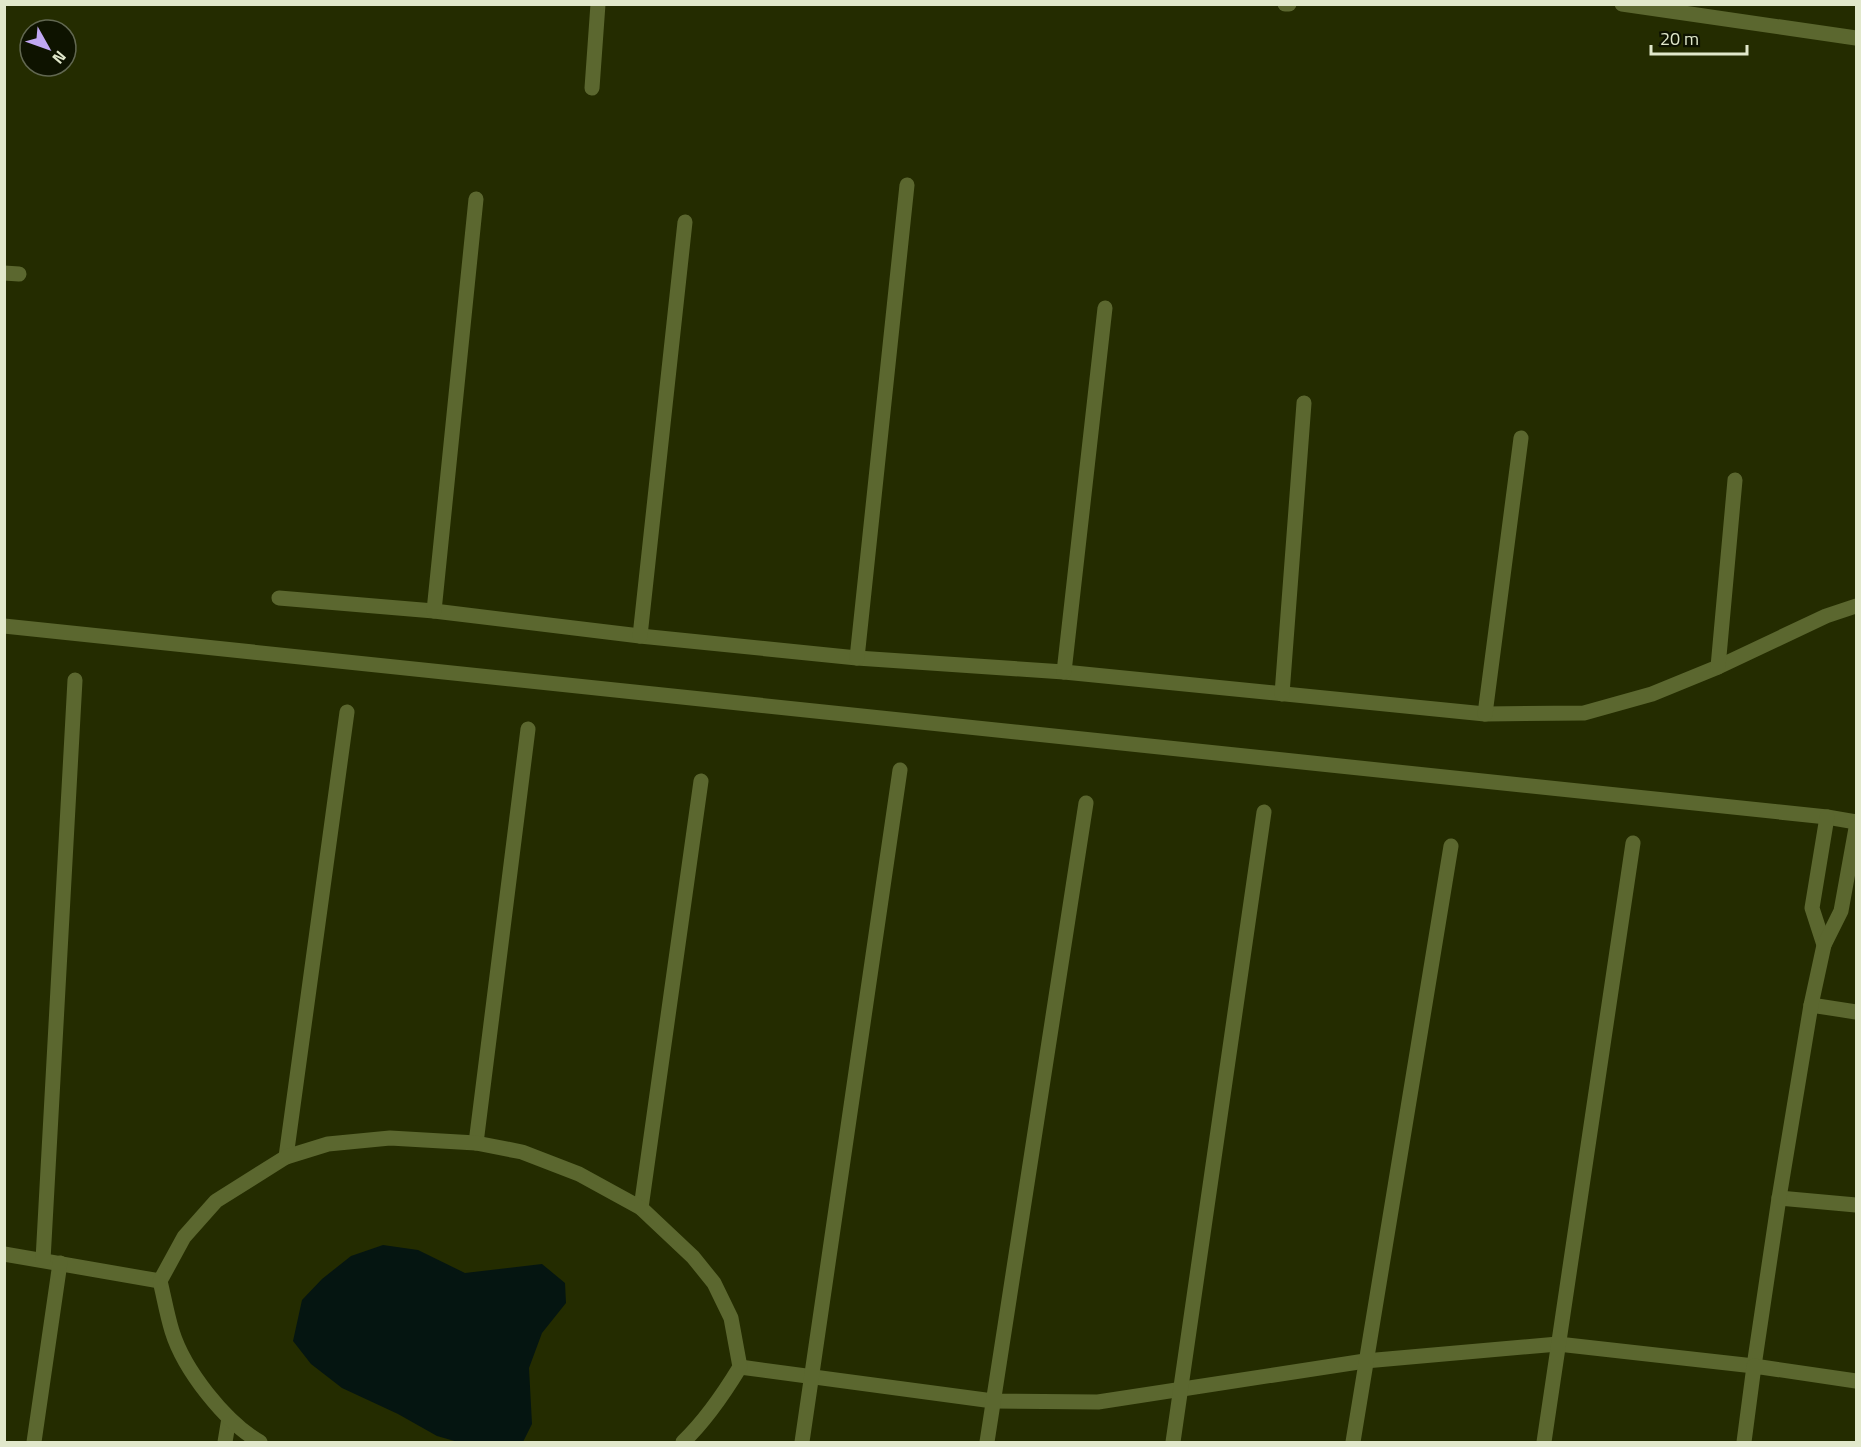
<svg xmlns="http://www.w3.org/2000/svg" width="1861" height="1447" viewBox="0 0 1861 1447" font-family="'Titillium Web',sans-serif">
<style>
.water{fill:#051511}
.lines{fill:none;stroke-linecap:round;stroke-linejoin:round}
.lane{stroke:#5b672f;stroke-width:15}
.street{stroke:#5b672f;stroke-width:15}
</style>
<rect width="100%" height="100%" fill="#242c00"/>
<path class="water" d="M383,1245L418,1250L465,1273L542,1264L565,1283L566,1303L542,1333L529,1368L532,1424L523,1442H458L437,1436L398,1414L342,1388L311,1364L293,1341L302,1300L322,1279L351,1256Z"/>
<g class="lines">
<path class="lane" d="M4,273L19,274"/>
<g class="street">
<path d="M1285,4H1289"/>
<path d="M1622,4L1856,38"/>
<path d="M592,88L598,4"/>
<path d="M279,598L434,611L640,636L857,658L1064,672L1485,714L1584,713L1652,694L1718,667L1826,616L1856,606"/>
<path d="M434,611L476,199"/>
<path d="M4,626L1827,817L1856,822"/>
<path d="M640,636L685,222"/>
<path d="M857,658L907,185"/>
<path d="M1718,667L1735,480"/>
<path d="M1064,672L1105,308"/>
<path d="M1282,694L1304,403"/>
<path d="M1485,714L1521,438"/>
<path d="M1824,945L1812,908L1827,817"/>
<path d="M1811,1005L1856,1012"/>
<path d="M476,1143L528,729"/>
<path d="M286,1157L347,712"/>
<path d="M1779,1198L1856,1205"/>
<path d="M641,1208L701,781"/>
<path d="M4,1254L160,1281"/>
<path d="M43,1260L75,680"/>
<path d="M740,1367L993,1401L1098,1402L1365,1361L1558,1344L1754,1366L1779,1198L1811,1005L1824,945L1841,911L1856,828"/>
<path d="M34,1442L60,1263"/>
<path d="M225,1442L229,1418"/>
<path d="M260,1442C225,1422 184,1370 172,1331C167,1315 164,1297 160,1281L184,1237L216,1201L286,1157L328,1144L390,1138L476,1143L522,1152L579,1174L641,1208L693,1257L714,1283L731,1318L740,1367C723,1395 706,1420 683,1442"/>
<path d="M802,1442L900,770"/>
<path d="M987,1442L1086,803"/>
<path d="M1173,1442L1264,812"/>
<path d="M1353,1442L1451,846"/>
<path d="M1544,1442L1633,843"/>
<path d="M1744,1442L1754,1366L1856,1381"/>
</g>
</g>
<rect width="1861" height="1447" fill="none" stroke="#e1e8cb" stroke-width="12"/>
<g transform="translate(48 48) rotate(130)"><circle r="28" fill="#0e1300" stroke="#626851" stroke-width="1.5"/>
<path d="M0-4.5L10 22L0 15L-10 22Z" fill="#c1a8f3"/>
<text y="-9" font-size="16" font-weight="bold" text-anchor="middle" fill="#e1e8cb">N</text>
</g>
<path d="M1651 45v9h96v-9" fill="none" stroke="#e1e8cb" stroke-width="3"/>
<text x="1660" y="45" font-size="18" fill="#e1e8cb" stroke="#0e1300" stroke-width="4.5" paint-order="stroke">20 m</text>
</svg>
